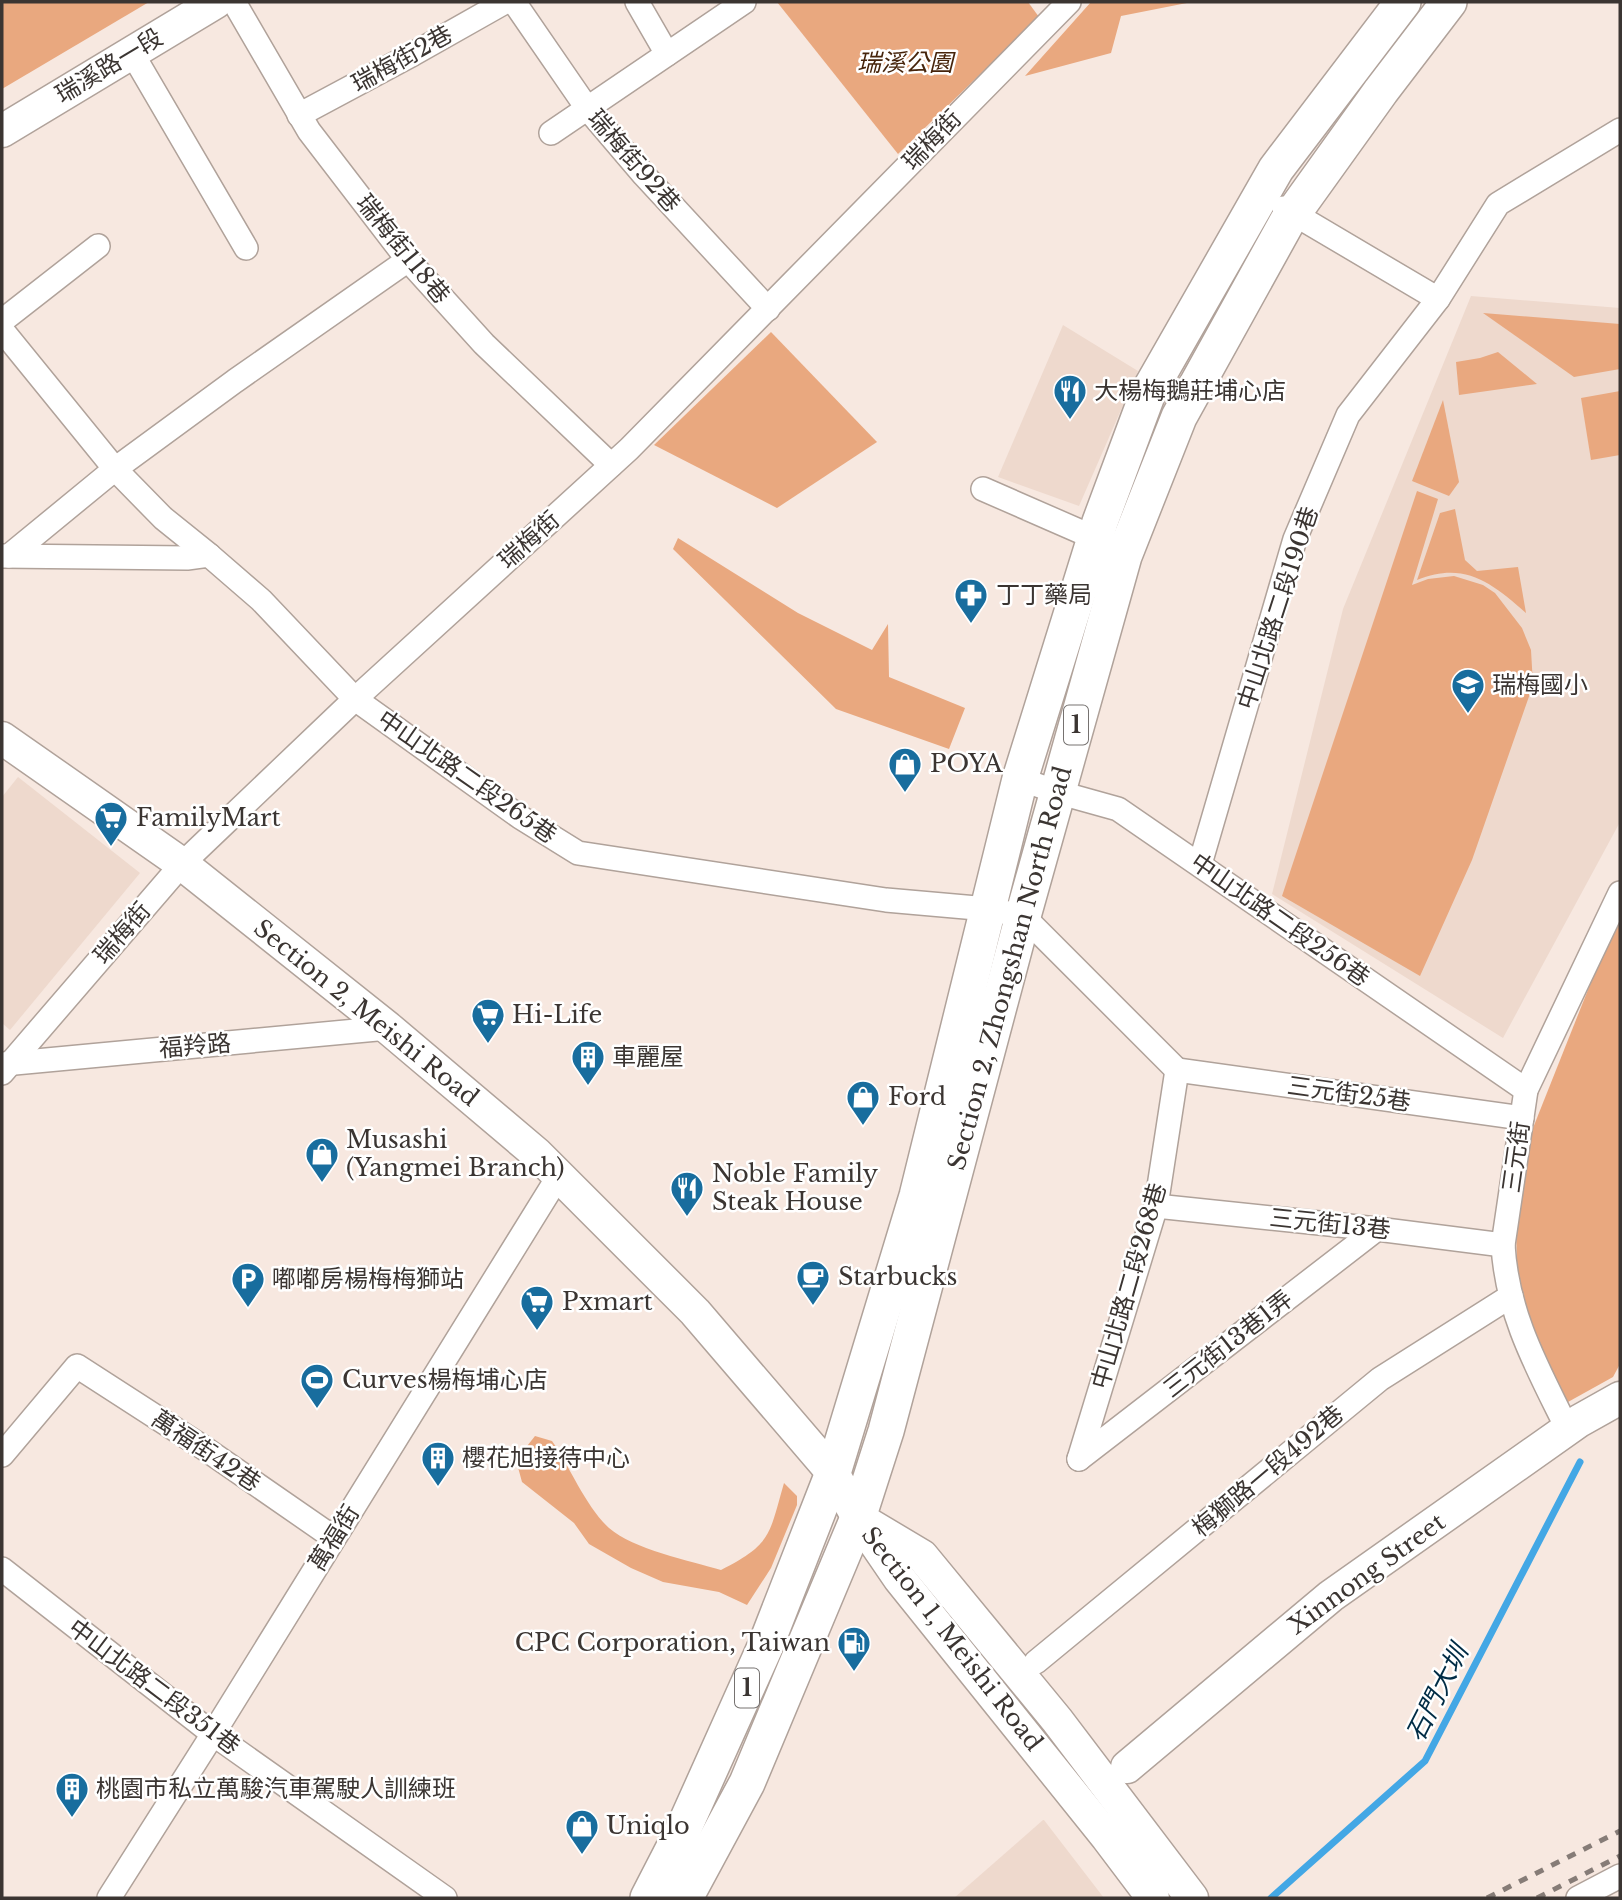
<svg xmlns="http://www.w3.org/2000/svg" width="1622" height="1900" viewBox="0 0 1622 1900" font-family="'Libre Baskerville','Noto Sans TC',serif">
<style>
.built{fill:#eed9cd}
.green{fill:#e9a87f}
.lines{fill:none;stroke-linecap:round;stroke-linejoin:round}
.stream{stroke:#43a7e5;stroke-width:7}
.street-casing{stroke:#b0a29a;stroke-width:26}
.secondary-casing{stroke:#b0a29a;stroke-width:35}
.primary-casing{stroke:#b0a29a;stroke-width:38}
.street{stroke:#fff;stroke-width:23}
.secondary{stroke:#fff;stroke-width:32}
.primary{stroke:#fff;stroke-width:35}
.rail{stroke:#867c77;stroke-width:5;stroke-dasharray:9 9;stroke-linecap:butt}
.labels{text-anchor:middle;stroke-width:5;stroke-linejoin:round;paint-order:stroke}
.shield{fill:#fff;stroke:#767270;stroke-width:2}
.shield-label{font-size:23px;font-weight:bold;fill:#3b3532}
.street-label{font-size:24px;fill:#3b3532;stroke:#fff}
.park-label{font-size:24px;font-style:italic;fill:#46240b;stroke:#fff}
.poi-label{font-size:24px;fill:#3b3532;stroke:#fff;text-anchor:start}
.water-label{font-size:26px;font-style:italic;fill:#012c45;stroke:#fff}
</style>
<rect width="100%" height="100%" fill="#f7e8e0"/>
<g class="built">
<path d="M1471,296L1620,308V822L1503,1038L1272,894L1343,609Z"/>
<path d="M1063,325L1138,371L1079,506L998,477Z"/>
<path d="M18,777L140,873L10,1030L2,1023V797Z"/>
<path d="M1044,1820L1104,1898H954L1043,1820Z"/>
</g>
<g class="green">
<path d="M2,2H149L2,89Z"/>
<path d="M777,2H1028L1039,17L898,154Z"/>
<path d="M1091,2H1192L1121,16L1111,53L1025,76Z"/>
<path d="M1483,313L1620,324V369L1574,377Z"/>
<path d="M771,332L877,442L777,508L654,445Z"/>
<path d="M1498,352L1537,384L1459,395L1456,362L1480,358Z"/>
<path d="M1620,391V455L1591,460L1581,398Z"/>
<path d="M1443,400L1459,482L1449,496L1412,481Z"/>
<path d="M1417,491L1438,499L1412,585L1428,579L1454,576L1483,585L1495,593L1522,628L1531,650L1533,685L1472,860L1420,976L1282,896Z"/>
<path d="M1455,509L1465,560L1477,571L1518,567L1526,613C1491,582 1464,561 1417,580L1440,513Z"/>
<path d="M678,538L798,613L872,650L888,624L889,677L965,708L949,749L836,709L673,549Z"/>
<path d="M1620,917V1364L1613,1377L1568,1402L1532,1335L1518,1304L1516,1230L1529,1138L1601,957Z"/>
<path d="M535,1436L552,1441C570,1467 586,1507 609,1528C633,1549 690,1561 721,1570C772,1544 769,1535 784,1483L797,1496V1505L771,1568L747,1605L719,1592L663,1582L631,1568L589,1544L574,1523L522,1482L516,1460Z"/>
</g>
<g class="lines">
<path class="stream" d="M1271,1898L1425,1761L1580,1462"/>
<defs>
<g id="street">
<path d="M234,2L309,131L408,260L484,344L611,465"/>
<path d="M514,2L587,108L644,175L768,309"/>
<path d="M637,2L667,54"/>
<path d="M132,53L246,248"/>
<path d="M299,115L413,54L505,2"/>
<path d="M551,133L744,2"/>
<path d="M1284,208L1438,299"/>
<path d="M2,321L98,246"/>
<path d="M2,330L115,469L163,518L209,555"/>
<path d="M983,489L1095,538"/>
<path d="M2,556L187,558L209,555L261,600L355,699L520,817L578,853L886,900L988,909L1023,916L1177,1070"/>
<path d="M9,556L115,469L235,381L408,260"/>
<path d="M1020,779L1057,792L1118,809L1526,1090"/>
<path d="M1200,864L1295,539L1348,415L1438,299L1498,204L1620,130"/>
<path d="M4,1064L388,1028"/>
<path d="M1177,1070L1522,1118"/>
<path d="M2,1073L182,864L355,699L629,449L1069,2"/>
<path d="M1156,1206L1377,1229L1503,1245"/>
<path d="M1568,1430C1538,1369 1507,1315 1503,1245L1526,1090L1620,893"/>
<path d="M2,1455L77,1366L204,1448L334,1538"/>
<path d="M1079,1459L1156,1206L1177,1070"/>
<path d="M1079,1459L1377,1229"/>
<path d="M2,1569L213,1734L445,1898"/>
<path d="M1036,1662L1380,1379L1511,1296"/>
<path d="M109,1898L213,1734L558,1177"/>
<path d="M1578,1898L1620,1876"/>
</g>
<g id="secondary">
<path d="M2,131L216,2"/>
<path d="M2,738L182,864L388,1028L537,1154L695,1312L833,1473L858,1518L899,1578L1107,1837L1153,1898"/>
<path d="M865,1522L922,1556L1057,1720L1192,1898"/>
<path d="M1127,1767L1331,1596L1579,1421L1620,1398"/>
</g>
<g id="primary">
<path d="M648,1898L682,1832L765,1647L833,1473L917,1196L1020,779L1100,522L1148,393L1276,169L1403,2"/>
<path d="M685,1898L747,1783L858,1518L886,1431L1023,916L1124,556L1179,417L1287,222L1381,91L1449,2"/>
</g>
</defs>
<use href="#street" class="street-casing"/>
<use href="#secondary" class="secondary-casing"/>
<use href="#primary" class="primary-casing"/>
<use href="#street" class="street"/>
<use href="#secondary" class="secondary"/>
<use href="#primary" class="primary"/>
<g class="rail">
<path d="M1487,1898L1620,1831"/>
<path d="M1537,1898L1620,1856"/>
</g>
</g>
<defs>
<symbol id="restaurant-pin" viewBox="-11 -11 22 30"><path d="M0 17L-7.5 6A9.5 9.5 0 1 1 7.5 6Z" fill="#186d9e" stroke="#fff"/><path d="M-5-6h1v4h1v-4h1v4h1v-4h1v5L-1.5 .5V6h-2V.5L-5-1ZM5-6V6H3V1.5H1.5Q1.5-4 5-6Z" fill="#fff"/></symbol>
<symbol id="pharmacy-pin" viewBox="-11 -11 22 30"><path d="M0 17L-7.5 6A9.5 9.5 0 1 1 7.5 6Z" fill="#186d9e" stroke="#fff"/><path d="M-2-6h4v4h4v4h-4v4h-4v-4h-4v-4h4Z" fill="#fff"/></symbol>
<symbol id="school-pin" viewBox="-11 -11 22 30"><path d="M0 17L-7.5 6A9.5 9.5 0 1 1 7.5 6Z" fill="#186d9e" stroke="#fff"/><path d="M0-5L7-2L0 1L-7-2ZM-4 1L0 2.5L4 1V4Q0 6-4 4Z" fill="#fff"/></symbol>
<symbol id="shop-pin" viewBox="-11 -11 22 30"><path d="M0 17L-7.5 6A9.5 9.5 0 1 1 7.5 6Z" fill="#186d9e" stroke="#fff"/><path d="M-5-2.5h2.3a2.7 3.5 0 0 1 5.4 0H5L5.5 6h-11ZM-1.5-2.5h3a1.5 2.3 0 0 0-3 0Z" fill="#fff"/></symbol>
<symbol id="supermarket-pin" viewBox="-11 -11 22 30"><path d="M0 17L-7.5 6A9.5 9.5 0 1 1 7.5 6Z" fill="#186d9e" stroke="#fff"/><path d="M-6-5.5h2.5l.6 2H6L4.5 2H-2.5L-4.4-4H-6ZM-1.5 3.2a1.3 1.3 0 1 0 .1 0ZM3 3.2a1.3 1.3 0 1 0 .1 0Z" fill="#fff"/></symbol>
<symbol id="building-pin" viewBox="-11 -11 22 30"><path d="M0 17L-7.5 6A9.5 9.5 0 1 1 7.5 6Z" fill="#186d9e" stroke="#fff"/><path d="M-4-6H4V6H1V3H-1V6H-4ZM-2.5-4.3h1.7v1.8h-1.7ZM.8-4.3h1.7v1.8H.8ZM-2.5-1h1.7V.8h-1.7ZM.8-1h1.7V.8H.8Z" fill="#fff"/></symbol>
<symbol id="cafe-pin" viewBox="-11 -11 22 30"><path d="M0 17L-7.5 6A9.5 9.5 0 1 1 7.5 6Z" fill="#186d9e" stroke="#fff"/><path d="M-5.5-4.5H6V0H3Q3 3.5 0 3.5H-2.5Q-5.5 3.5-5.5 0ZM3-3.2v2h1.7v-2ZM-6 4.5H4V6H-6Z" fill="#fff"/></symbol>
<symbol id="parking-pin" viewBox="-11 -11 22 30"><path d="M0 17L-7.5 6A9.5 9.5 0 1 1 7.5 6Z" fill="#186d9e" stroke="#fff"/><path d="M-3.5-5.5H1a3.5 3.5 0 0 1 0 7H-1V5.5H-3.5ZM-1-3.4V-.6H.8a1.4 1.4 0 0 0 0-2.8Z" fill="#fff"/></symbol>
<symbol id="stadium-pin" viewBox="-11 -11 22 30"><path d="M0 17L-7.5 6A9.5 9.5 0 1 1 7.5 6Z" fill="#186d9e" stroke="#fff"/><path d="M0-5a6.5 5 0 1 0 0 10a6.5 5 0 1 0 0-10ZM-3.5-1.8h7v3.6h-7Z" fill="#fff"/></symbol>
<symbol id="fuel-pin" viewBox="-11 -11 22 30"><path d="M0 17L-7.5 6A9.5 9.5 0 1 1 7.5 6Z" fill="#186d9e" stroke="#fff"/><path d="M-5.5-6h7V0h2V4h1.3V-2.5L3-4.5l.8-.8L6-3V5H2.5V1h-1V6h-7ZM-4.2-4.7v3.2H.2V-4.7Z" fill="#fff"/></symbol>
</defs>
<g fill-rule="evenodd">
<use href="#restaurant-pin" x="1051" y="372" width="38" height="52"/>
<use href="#pharmacy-pin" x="952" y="576" width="38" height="52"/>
<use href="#school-pin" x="1449" y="666" width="38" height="52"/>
<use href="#shop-pin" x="886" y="745" width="38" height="52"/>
<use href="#supermarket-pin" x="92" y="799" width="38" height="52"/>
<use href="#supermarket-pin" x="469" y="996" width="38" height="52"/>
<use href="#building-pin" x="569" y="1038" width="38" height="52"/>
<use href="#shop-pin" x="844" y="1078" width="38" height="52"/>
<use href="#shop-pin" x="303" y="1135" width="38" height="52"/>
<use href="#restaurant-pin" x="668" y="1169" width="38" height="52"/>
<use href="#cafe-pin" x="794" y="1258" width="38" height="52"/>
<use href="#parking-pin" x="229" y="1260" width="38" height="52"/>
<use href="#supermarket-pin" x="518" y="1283" width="38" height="52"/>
<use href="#stadium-pin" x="298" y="1361" width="38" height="52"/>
<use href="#building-pin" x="419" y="1439" width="38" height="52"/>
<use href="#fuel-pin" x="835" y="1624" width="38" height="52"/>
<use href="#building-pin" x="53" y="1770" width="38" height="52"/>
<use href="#shop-pin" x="563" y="1807" width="38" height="52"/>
</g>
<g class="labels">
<g class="shield">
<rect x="1064" y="705.5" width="24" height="39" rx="5"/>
<rect x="735" y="1668.5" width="24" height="39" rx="5"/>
</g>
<g class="shield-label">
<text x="1076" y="733">1</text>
<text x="747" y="1696">1</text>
</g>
<g class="street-label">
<text transform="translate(402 59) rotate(-29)" y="8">瑞梅街2巷</text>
<text transform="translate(109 66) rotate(-31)" y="8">瑞溪路一段</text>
<text transform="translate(932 140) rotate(-46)" y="8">瑞梅街</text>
<text transform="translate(634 161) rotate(49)" y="8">瑞梅街92巷</text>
<text transform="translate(403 249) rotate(51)" y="8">瑞梅街118巷</text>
<text transform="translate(529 540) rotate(-42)" y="8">瑞梅街</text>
<text transform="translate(1278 608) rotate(-72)" y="8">中山北路二段190巷</text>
<text transform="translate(467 777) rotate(35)" y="8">中山北路二段265巷</text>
<text transform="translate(1280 920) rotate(35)" y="8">中山北路二段256巷</text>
<text transform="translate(122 933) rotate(-49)" y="8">瑞梅街</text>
<text transform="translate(1010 968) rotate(-75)" y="8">Section 2, Zhongshan North Road</text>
<text transform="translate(366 1013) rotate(39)" y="8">Section 2, Meishi Road</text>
<text transform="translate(195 1046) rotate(-5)" y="8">福羚路</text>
<text transform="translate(1349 1094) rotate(8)" y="8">三元街25巷</text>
<text transform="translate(1516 1157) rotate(-82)" y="8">三元街</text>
<text transform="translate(1330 1224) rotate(6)" y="8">三元街13巷</text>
<text transform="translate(1129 1286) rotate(-74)" y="8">中山北路二段268巷</text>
<text transform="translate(1228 1344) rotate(-38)" y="8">三元街13巷1弄</text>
<text transform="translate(206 1451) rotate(34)" y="8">萬福街42巷</text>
<text transform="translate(1268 1471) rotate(-40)" y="8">梅獅路一段492巷</text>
<text transform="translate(334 1538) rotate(-58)" y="8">萬福街</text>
<text transform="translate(1367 1574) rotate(-36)" y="8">Xinnong Street</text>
<text transform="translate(952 1639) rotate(52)" y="8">Section 1, Meishi Road</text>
<text transform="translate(154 1687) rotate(37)" y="8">中山北路二段351巷</text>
</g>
<g class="park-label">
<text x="905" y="71">瑞溪公園</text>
</g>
<g class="poi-label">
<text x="1094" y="399">大楊梅鵝莊埔心店</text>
<text x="996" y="603">丁丁藥局</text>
<text x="1492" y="693">瑞梅國小</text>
<text x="930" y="772">POYA</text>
<text x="136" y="826">FamilyMart</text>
<text x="512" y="1023">Hi-Life</text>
<text x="612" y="1065">車麗屋</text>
<text x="888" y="1105">Ford</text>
<text x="346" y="1148">Musashi<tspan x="346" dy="28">(Yangmei Branch)</tspan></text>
<text x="712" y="1182">Noble Family<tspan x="712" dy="28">Steak House</tspan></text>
<text x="838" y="1285">Starbucks</text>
<text x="272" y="1287">嘟嘟房楊梅梅獅站</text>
<text x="562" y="1310">Pxmart</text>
<text x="342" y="1388">Curves楊梅埔心店</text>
<text x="462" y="1466">櫻花旭接待中心</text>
<text x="830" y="1651" text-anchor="end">CPC Corporation, Taiwan</text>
<text x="96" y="1797">桃園市私立萬駿汽車駕駛人訓練班</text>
<text x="606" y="1834">Uniqlo</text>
</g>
<g class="water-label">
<text transform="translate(1437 1693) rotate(-63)" y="9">石門大圳</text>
</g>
</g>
<rect width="1622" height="1900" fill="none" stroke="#3b3532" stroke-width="7"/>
</svg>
